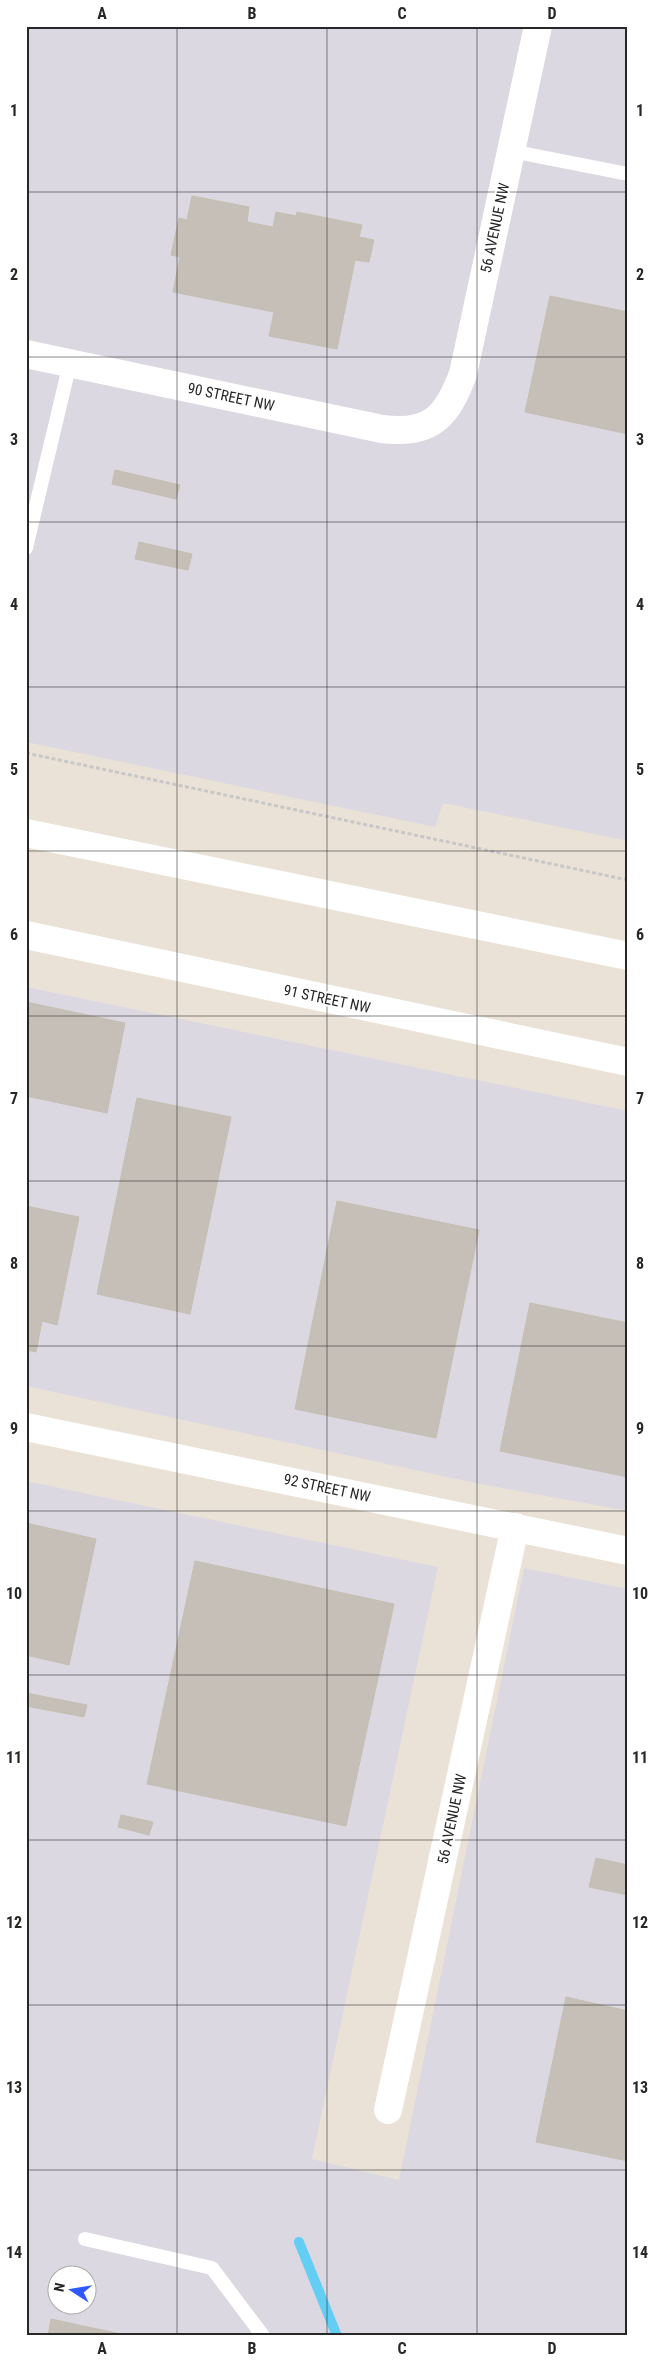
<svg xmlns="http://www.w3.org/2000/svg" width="654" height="2362" viewBox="0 0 654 2362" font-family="'Roboto Condensed',sans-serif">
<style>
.industrial{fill:#dbd8e2;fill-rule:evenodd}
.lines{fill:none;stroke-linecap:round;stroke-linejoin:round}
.stream{stroke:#63cef3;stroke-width:10}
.building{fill:#c5bfb7;stroke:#c5beb1}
.path{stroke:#c7c7c7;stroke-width:3;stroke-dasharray:4 2.5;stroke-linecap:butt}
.lane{stroke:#fff;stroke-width:14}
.street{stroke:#fff;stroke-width:28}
.secondary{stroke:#fff;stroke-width:28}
.grid{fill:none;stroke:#272727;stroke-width:1;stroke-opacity:0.55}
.labels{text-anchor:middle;stroke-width:4;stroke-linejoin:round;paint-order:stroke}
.street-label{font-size:15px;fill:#272727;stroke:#fff}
.neatline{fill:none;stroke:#272727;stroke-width:2}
.grid-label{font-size:16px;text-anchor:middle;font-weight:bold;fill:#272727}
</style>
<rect width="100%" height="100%" fill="#ebe2d7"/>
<g class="industrial">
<path d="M26,26H628V841L443,803L435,827L26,742Z"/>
<path d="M26,987L628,1111V1511L475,1483L26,1386Z"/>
<path d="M26,1481L438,1567L312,2159L399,2180L524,1568L628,1589V2336H26ZM58,2274H88V2304H58Z"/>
</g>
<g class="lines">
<path class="stream" d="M299,2242L337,2336"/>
</g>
<g class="building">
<path d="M192,196L249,207L247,222L273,227L276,212L296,216L297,212L362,225L359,237L374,240L369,262L355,260L337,349L269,336L274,312L173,292L180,257L171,255L179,218L187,220Z"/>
<path d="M550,296L628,312V434L525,412Z"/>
<path d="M115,470L180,485L176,499L112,484Z"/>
<path d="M139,542L192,554L188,570L135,559Z"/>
<path d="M26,1002L125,1023L107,1113L26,1096Z"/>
<path d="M137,1098L231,1117L190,1314L97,1294Z"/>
<path d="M337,1201L479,1230L436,1438L295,1409Z"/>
<path d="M26,1206L79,1217L57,1325L42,1321L36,1352L26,1350Z"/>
<path d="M530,1303L628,1323V1477L500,1451Z"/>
<path d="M26,1523L96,1539L69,1665L26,1655Z"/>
<path d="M195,1561L394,1604L346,1826L147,1784Z"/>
<path d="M26,1693L87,1705L84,1717L26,1706Z"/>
<path d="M121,1815L153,1822L149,1835L118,1827Z"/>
<path d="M596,1858L628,1865V1895L589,1887Z"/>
<path d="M566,1997L628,2011V2161L536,2142Z"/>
<path d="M51,2319L130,2336H48Z"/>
</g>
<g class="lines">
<path class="path" d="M26,753L628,880"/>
<g class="lane">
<path d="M511,151L628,174"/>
<path d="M26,548L70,363"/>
<path d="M85,2239L212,2268L263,2336"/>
</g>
<g class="street">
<path d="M26,354L382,429C431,435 447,417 463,374L538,26"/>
<path d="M26,1427L628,1551"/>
<path d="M388,2110L515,1527"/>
</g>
<g class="secondary">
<path d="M26,833L628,956"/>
<path d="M26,935L628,1062"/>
</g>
</g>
<path class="grid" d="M177,26V2336M327,26V2336M477,26V2336M26,192H628M26,357H628M26,522H628M26,687H628M26,851H628M26,1016H628M26,1181H628M26,1346H628M26,1511H628M26,1675H628M26,1840H628M26,2005H628M26,2170H628"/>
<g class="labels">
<g class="street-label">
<text transform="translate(495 228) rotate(-78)" y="5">56 AVENUE NW</text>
<text transform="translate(231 397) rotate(12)" y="5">90 STREET NW</text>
<text transform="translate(327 999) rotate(12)" y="5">91 STREET NW</text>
<text transform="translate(327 1488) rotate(12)" y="5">92 STREET NW</text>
<text transform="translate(452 1819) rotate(-78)" y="5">56 AVENUE NW</text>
</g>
</g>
<rect width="654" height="2362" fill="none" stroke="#ffffff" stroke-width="55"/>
<g transform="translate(72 2290) rotate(282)"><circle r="24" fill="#ffffff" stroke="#a9a9a9"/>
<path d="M0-4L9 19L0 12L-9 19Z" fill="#2f58ff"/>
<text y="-8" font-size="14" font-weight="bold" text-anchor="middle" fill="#272727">N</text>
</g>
<rect x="28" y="28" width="598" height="2306" class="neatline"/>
<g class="grid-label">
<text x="102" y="19">A</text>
<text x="252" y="19">B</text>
<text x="402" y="19">C</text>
<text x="552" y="19">D</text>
<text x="14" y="116">1</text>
<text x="640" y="116">1</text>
<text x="14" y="280">2</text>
<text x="640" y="280">2</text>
<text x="14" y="445">3</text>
<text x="640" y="445">3</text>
<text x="14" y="610">4</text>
<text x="640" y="610">4</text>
<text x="14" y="775">5</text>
<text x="640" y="775">5</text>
<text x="14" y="940">6</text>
<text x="640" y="940">6</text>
<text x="14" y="1104">7</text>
<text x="640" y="1104">7</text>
<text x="14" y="1269">8</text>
<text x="640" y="1269">8</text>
<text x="14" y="1434">9</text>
<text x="640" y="1434">9</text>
<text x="14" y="1599">10</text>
<text x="640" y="1599">10</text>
<text x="14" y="1763">11</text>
<text x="640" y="1763">11</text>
<text x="14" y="1928">12</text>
<text x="640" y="1928">12</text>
<text x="14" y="2093">13</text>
<text x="640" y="2093">13</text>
<text x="14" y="2258">14</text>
<text x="640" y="2258">14</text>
<text x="102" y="2354">A</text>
<text x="252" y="2354">B</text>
<text x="402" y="2354">C</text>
<text x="552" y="2354">D</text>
</g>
</svg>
